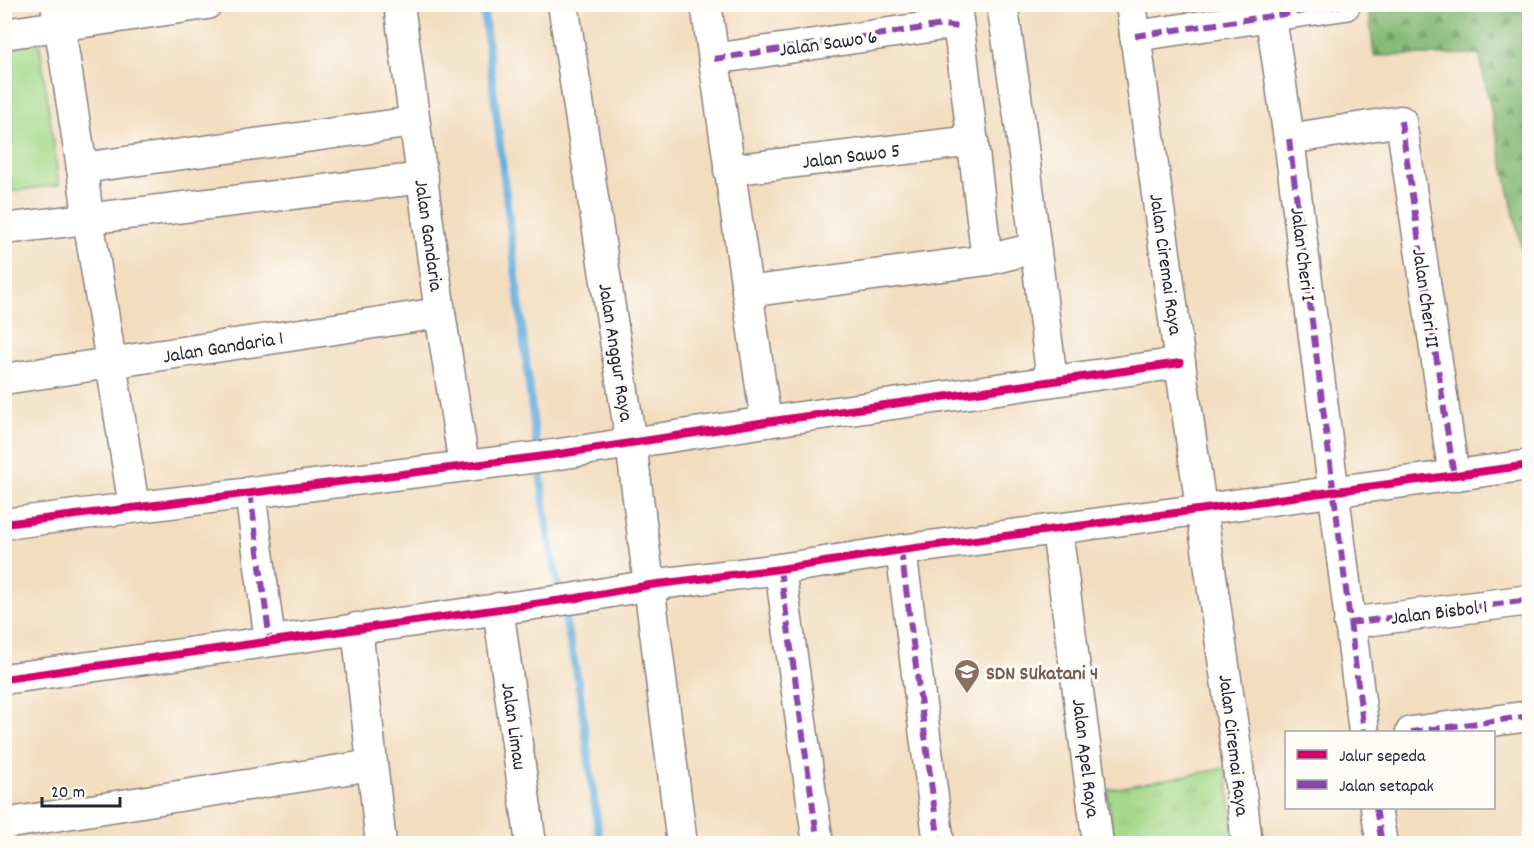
<svg xmlns="http://www.w3.org/2000/svg" width="1534" height="848" viewBox="0 0 1534 848" font-family="Dekko,sans-serif">
<style>
.grass{fill:url(#grass-tufts);stroke:#647e62;stroke-width:1.5}
.forest{fill:url(#forest-firs);stroke:#536e58;stroke-width:1.5}
.garden{fill:#a5d98a;stroke:#647e62;stroke-width:1.5}
.lines{fill:none;stroke-linecap:round;stroke-linejoin:round}
.stream{stroke:#65addc;stroke-width:8}
.street-casing{stroke:#8a807d;stroke-width:33}
.street{stroke:#fff;stroke-width:30}
.quiet{stroke:#8e44ad;stroke-width:6;stroke-dasharray:12 6;stroke-linecap:butt}
.cycleway-casing{stroke:#fdfcf7;stroke-width:11}
.cycleway{stroke:#d6006c;stroke-width:8}
.labels{text-anchor:middle;stroke-width:6;stroke-linejoin:round;paint-order:stroke}
.street-label{font-size:20px;fill:#22223b;stroke:#fdfcf7}
.education-label{font-size:20px;font-weight:bold;fill:#785e54;stroke:#fdfcf7;text-anchor:start}
</style>
<defs>
<pattern id="grass-tufts" width="24" height="20" patternUnits="userSpaceOnUse" patternTransform="scale(1.5)"><rect width="24" height="20" fill="#a5d98a"/><path d="M3 7l-1-3M5 7V3M7 7l1-3M15 17l-1-3M17 17v-4M19 17l1-3" fill="none" stroke="#8eba78"/></pattern>
<pattern id="forest-firs" width="22" height="20" patternUnits="userSpaceOnUse" patternTransform="scale(1.5)"><rect width="22" height="20" fill="#84b976"/><path d="M5 1l3.5 6h-7zM16 11l3.5 6h-7z" fill="#6c9662"/></pattern>
</defs>
<rect width="100%" height="100%" fill="#fdfcf7"/>
<filter id="ink" filterUnits="userSpaceOnUse"><feTurbulence type="fractalNoise" baseFrequency=".0167" numOctaves="2"/><feDisplacementMap in="SourceGraphic" scale="12" xChannelSelector="R" yChannelSelector="G"/><feConvolveMatrix kernelMatrix="1 2 1 2 8 2 1 2 1" color-interpolation-filters="sRGB"/></filter>
<filter id="wash" filterUnits="userSpaceOnUse"><feTurbulence type="fractalNoise" baseFrequency=".008" numOctaves="4" result="noise"/><feDisplacementMap in="SourceGraphic" scale="24" xChannelSelector="R" yChannelSelector="G"/><feGaussianBlur stdDeviation="1.35" result="paint"/><feColorMatrix in="noise" values="0 0 0 0 0 0 0 0 0 0 0 0 0 0 0 0 0 1.4 0 .05"/><feComposite in="paint" operator="in"/></filter>
<g filter="url(#wash)">
<rect width="100%" height="100%" fill="#f3ddbf"/>
<path class="grass" d="M1226,768L1235,843H1113L1107,790Z"/>
<path class="forest" d="M1368,5H1529V283L1479,54L1374,56Z"/>
<path class="garden" d="M39,39L59,185L5,192L4,44Z"/>
<g class="lines">
<g class="stream">
<path d="M483,4L537,451"/>
<path d="M539,463L548,535L560,593"/>
<path d="M562,605L578,680L600,844"/>
</g>
</g>
</g>
<g filter="url(#ink)">
<g class="lines">
<defs>
<g id="street">
<path d="M56,4L82,168L88,218L134,507"/>
<path d="M399,4L440,313L464,465"/>
<path d="M563,4L631,443L682,844"/>
<path d="M706,4L766,422"/>
<path d="M956,4L987,260"/>
<path d="M1002,4L1020,123L1052,381"/>
<path d="M1131,4L1180,363L1235,741L1247,844"/>
<path d="M1269,4L1289,139L1364,732"/>
<path d="M4,34L207,4"/>
<path d="M1135,36L1345,5"/>
<path d="M714,59L943,25L959,27"/>
<path d="M1289,139L1401,121L1454,476"/>
<path d="M82,168L414,122"/>
<path d="M729,170L973,141"/>
<path d="M4,229L423,178"/>
<path d="M747,292L987,260L1035,248"/>
<path d="M4,379L440,313"/>
<path d="M250,492L270,641"/>
<path d="M4,524L553,455L766,422L1180,363"/>
<path d="M1057,530L1098,844"/>
<path d="M901,550L939,844"/>
<path d="M780,569L818,844"/>
<path d="M498,608L531,844"/>
<path d="M1349,623L1530,600"/>
<path d="M357,628L381,844"/>
<path d="M4,679L577,598L650,585L780,569L901,550L1530,465"/>
<path d="M1411,732L1530,716"/>
<path d="M1376,808L1382,844"/>
<path d="M4,824L372,765"/>
</g>
</defs>
<use href="#street" class="street-casing"/>
<use href="#street" class="street"/>
<g class="quiet">
<path d="M1135,36L1345,5"/>
<path d="M714,59L943,25L959,27"/>
<path d="M1401,121L1454,476"/>
<path d="M1289,139L1364,732"/>
<path d="M250,492L270,641"/>
<path d="M901,550L939,844"/>
<path d="M780,569L818,844"/>
<path d="M1349,623L1530,600"/>
<path d="M1411,732L1530,716"/>
<path d="M1376,808L1382,844"/>
</g>
<defs>
<g id="cycleway">
<path d="M4,524L553,455L766,422L1180,363"/>
<path d="M4,679L577,598L650,585L780,569L901,550L1530,465"/>
</g>
</defs>
<use href="#cycleway" class="cycleway-casing"/>
<use href="#cycleway" class="cycleway"/>
</g>
</g>
<defs>
<symbol id="school-pin" viewBox="-11 -11 22 30"><path d="M0 17L-7.5 6A9.5 9.5 0 1 1 7.5 6Z" fill="#8d6e63" stroke="#fdfcf7"/><path d="M0-5L7-2L0 1L-7-2ZM-4 1L0 2.5L4 1V4Q0 6-4 4Z" fill="#fff"/></symbol>
</defs>
<g fill-rule="evenodd">
<use href="#school-pin" x="952" y="657" width="30" height="40"/>
</g>
<g class="labels">
<g class="street-label">
<text transform="translate(828 42) rotate(-8)" y="7">Jalan Sawo 6</text>
<text transform="translate(851 155) rotate(-7)" y="7">Jalan Sawo 5</text>
<text transform="translate(430 235) rotate(82)" y="7">Jalan Gandaria</text>
<text transform="translate(1304 254) rotate(83)" y="7">Jalan Cheri I</text>
<text transform="translate(1167 264) rotate(82)" y="7">Jalan Ciremai Raya</text>
<text transform="translate(1427 298) rotate(82)" y="7">Jalan Cheri II</text>
<text transform="translate(223 346) rotate(-9)" y="7">Jalan Gandaria 1</text>
<text transform="translate(617 352) rotate(81)" y="7">Jalan Anggur Raya</text>
<text transform="translate(1439 611) rotate(-7)" y="7">Jalan Bisbol 1</text>
<text transform="translate(515 726) rotate(82)" y="7">Jalan Limau</text>
<text transform="translate(1235 745) rotate(83)" y="7">Jalan Ciremai Raya</text>
<text transform="translate(1087 758) rotate(83)" y="7">Jalan Apel Raya</text>
</g>
<g class="education-label">
<text x="986" y="679">SDN SUkatani 4</text>
</g>
</g>
<rect width="1534" height="848" fill="none" stroke="#fdfcf7" stroke-width="24"/>
<rect x="1285" y="731" width="210" height="78" fill="#fdfcf7" stroke="#a5a5ac" stroke-width="1.5"/>
<rect x="1297" y="750" width="30" height="9" fill="#d6006c" stroke="#a5a5ac" stroke-width="1.5"/>
<text x="1339" y="761" font-size="18" fill="#22223b">Jalur sepeda</text>
<rect x="1297" y="780" width="30" height="9" fill="#8e44ad" stroke="#a5a5ac" stroke-width="1.5"/>
<text x="1339" y="791" font-size="18" fill="#22223b">Jalan setapak</text>
<path d="M42 797v9h78v-9" fill="none" stroke="#22223b" stroke-width="3"/>
<text x="51" y="797" font-size="18" fill="#22223b" stroke="#fdfcf7" stroke-width="4.5" paint-order="stroke">20 m</text>
</svg>
